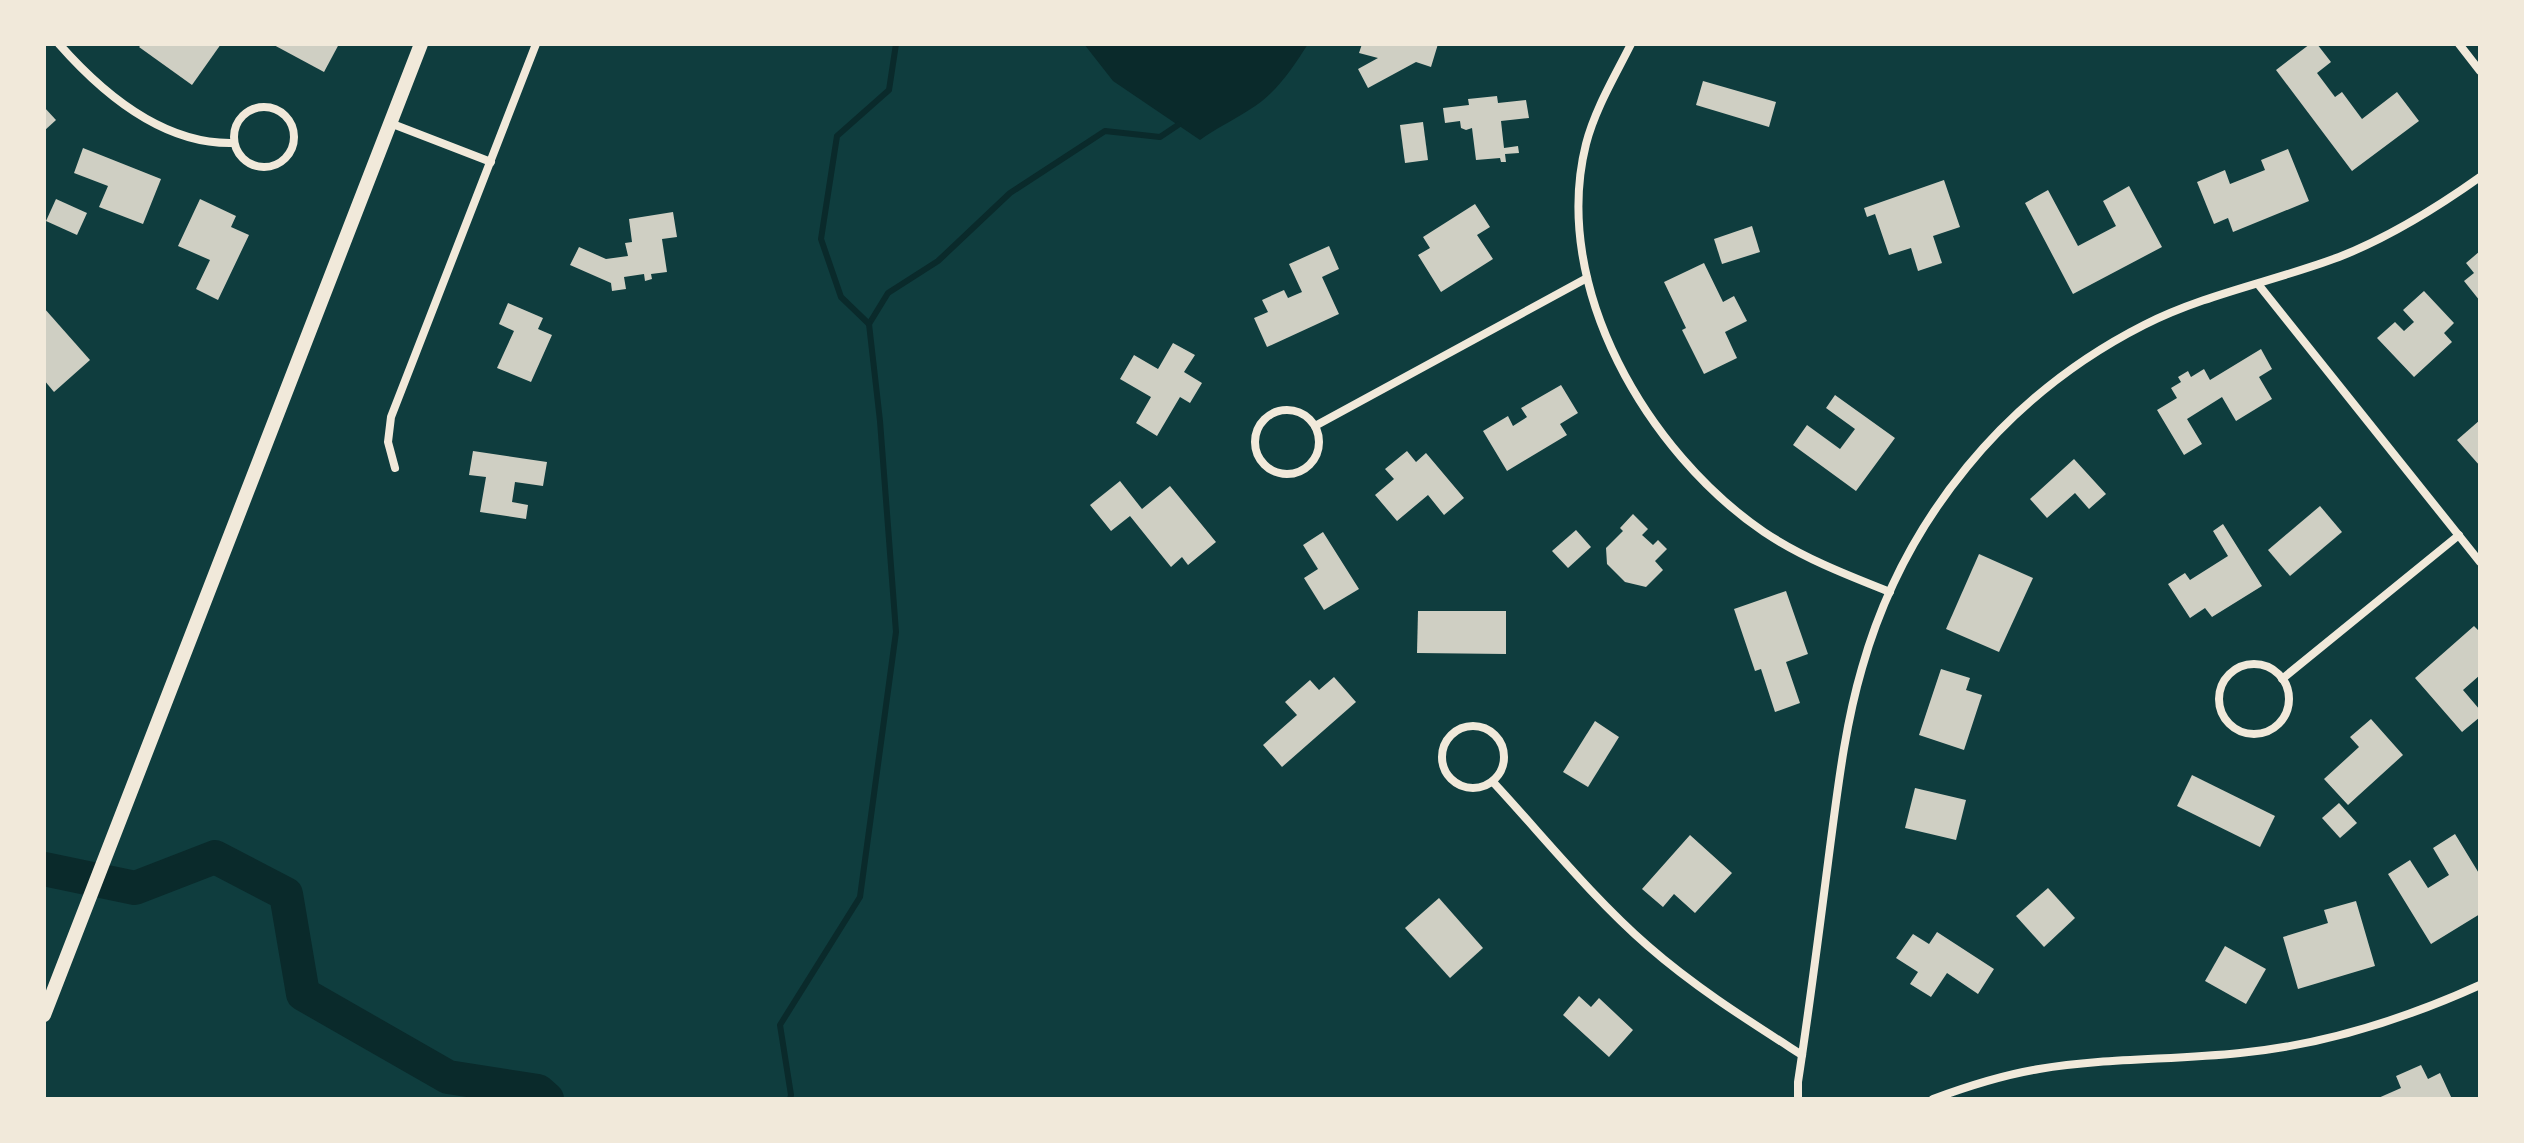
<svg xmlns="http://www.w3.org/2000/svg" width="2524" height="1143" viewBox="0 0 2524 1143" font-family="Helvetica,sans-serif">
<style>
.water{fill:#0a2a2b}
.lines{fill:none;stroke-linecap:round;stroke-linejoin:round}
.stream{stroke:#0a2a2b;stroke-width:6}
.river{stroke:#0a2a2b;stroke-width:34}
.building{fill:#cfcfc3}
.minor{stroke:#f1e9da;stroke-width:8}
.secondary{stroke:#f1e9da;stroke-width:14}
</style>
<rect width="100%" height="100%" fill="#0f3d3e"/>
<path class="water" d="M1084,44H1308C1292,69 1275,95 1249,110C1232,121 1215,129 1200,140L1113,81Z"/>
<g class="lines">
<g class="stream">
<path d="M869,324L888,293L938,261L1010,193L1105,131L1160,137L1178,125"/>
<path d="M790,1099L791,1095L780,1025L860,897L896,632L880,421L869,324L841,297L821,239L837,136L889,90L896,44"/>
</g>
<path class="river" d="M44,869L135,888L215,857L286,894L303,994L448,1077L538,1091L547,1099"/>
</g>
<g class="building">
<path d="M142,44H221L192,85L139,47Z"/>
<path d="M272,44H339L324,72Z"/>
<path d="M1362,44H1438L1431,67L1416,62L1368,88L1358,69L1378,58L1359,53Z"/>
<path d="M2310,44H2317L2331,62L2317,73L2335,97L2342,92L2362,119L2397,92L2419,121L2352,171L2276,70Z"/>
<path d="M1703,81L1776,102L1769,127L1696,105Z"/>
<path d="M1497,96L1498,103L1526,100L1529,118L1501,121L1504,148L1518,146L1519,153L1505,154L1506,162H1501L1500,158L1476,160L1472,128L1466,130L1461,128L1460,121L1445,123L1443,108L1469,105L1468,99Z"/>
<path d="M44,107L56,120L44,131Z"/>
<path d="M1423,122L1428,160L1405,163L1400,125Z"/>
<path d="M83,148L161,179L143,224L99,207L108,186L74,173Z"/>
<path d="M2288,149L2309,201L2233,232L2228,218L2214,224L2197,182L2225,170L2230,184L2265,170L2261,160Z"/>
<path d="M1944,180L1960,227L1933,236L1942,263L1918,271L1911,248L1889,255L1875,214L1867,217L1864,208Z"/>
<path d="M2129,186L2162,247L2073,294L2025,203L2048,190L2078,246L2116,226L2103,201Z"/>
<path d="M56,199L87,213L77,235L46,221Z"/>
<path d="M200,199L236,216L231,227L249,235L218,300L196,289L210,260L178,246Z"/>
<path d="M1475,204L1490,227L1477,235L1493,259L1441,292L1418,255L1430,248L1423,237Z"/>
<path d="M673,212L677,237L662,239L667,272L651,274L652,279L645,281L644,274L624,277L626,289L612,291L611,283L570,265L579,247L606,259L628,256L625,243L632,242L629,219Z"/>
<path d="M1752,226L1760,252L1722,264L1714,239Z"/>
<path d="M1329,246L1339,269L1322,277L1339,314L1267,347L1254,318L1268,312L1262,300L1284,290L1288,298L1302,292L1289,264Z"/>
<path d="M2480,251V301L2464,281L2474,273L2466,263Z"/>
<path d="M1704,263L1723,302L1734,296L1747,321L1725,332L1737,358L1704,374L1682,330L1686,328L1664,282Z"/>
<path d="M2424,291L2454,323L2444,333L2452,342L2414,377L2377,338L2395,322L2404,331L2414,322L2403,310Z"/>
<path d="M508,303L543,318L538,329L552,335L531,382L497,368L514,331L499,324Z"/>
<path d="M44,308L90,360L54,392L44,380Z"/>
<path d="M1173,343L1195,355L1184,372L1202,383L1190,403L1180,397L1157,436L1136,423L1151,397L1120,379L1134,355L1158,369Z"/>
<path d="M2261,349L2272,369L2259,377L2272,399L2236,421L2222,397L2187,419L2202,444L2184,455L2157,410L2177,398L2171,388L2181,382L2178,377L2188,371L2191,377L2204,369L2210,380Z"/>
<path d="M1561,385L1578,413L1560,424L1567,435L1507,471L1483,431L1508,416L1513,426L1527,417L1521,408Z"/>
<path d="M1835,395L1895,438L1856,491L1793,445L1807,425L1840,449L1855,429L1826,408Z"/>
<path d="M2480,420V466L2457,440Z"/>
<path d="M473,451L547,462L543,486L515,482L512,502L528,505L526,519L480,512L486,477L469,475Z"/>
<path d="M1407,451L1416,462L1426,453L1464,498L1444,515L1428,495L1397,521L1375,495L1394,479L1385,469Z"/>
<path d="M2074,459L2106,494L2089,509L2075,493L2047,518L2030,499Z"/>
<path d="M1120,481L1142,509L1170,486L1216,542L1188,565L1182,557L1171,567L1130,516L1111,531L1090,505Z"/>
<path d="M2320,506L2342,532L2290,576L2268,550Z"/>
<path d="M1633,514L1648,529L1642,535L1653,545L1658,540L1667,549L1655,561L1663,570L1646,587L1625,582L1607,564L1606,548L1623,531L1620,528Z"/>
<path d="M2223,524L2262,586L2212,617L2205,608L2190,618L2168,584L2185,573L2190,580L2228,556L2213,531Z"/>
<path d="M1576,530L1591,547L1568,568L1552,551Z"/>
<path d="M1323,532L1359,589L1324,610L1304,578L1318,569L1303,545Z"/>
<path d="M1979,554L2033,578L1999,652L1946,629Z"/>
<path d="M1786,591L1808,654L1786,662L1800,703L1775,712L1761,669L1755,671L1734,609Z"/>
<path d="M1418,611H1506V654L1417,653Z"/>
<path d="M2474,626L2480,632V675L2463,690L2480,710V717L2462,732L2415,678Z"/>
<path d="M1941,669L1970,678L1966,690L1982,695L1964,750L1919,735Z"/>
<path d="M1334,677L1356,702L1282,767L1263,745L1297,715L1285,702L1310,680L1319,690Z"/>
<path d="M2371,719L2403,755L2348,805L2324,779L2359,747L2350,737Z"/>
<path d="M1595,721L1619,737L1588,787L1563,772Z"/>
<path d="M2192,775L2275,816L2260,847L2177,806Z"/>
<path d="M1915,788L1966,800L1956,840L1905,828Z"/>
<path d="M2339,803L2357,823L2340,838L2322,818Z"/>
<path d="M2455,834L2480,875V914L2431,944L2388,874L2410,860L2428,888L2449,875L2433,848Z"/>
<path d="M1690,835L1732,873L1695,913L1674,894L1663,907L1642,889Z"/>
<path d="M2048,888L2075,918L2044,947L2016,916Z"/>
<path d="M1439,898L1483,948L1450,978L1405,928Z"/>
<path d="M2356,901L2375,966L2298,989L2283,937L2328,923L2324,910Z"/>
<path d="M1937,932L1994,969L1978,994L1947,973L1931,997L1910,984L1918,972L1896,958L1913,934L1929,944Z"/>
<path d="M2225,946L2266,969L2246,1004L2205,981Z"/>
<path d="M1579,996L1591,1007L1599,998L1633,1030L1609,1057L1563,1015Z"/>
<path d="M2421,1065L2428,1079L2440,1073L2452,1099H2376L2401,1088L2396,1076Z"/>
</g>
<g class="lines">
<g class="minor">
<path d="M59,44C103,94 164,145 234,143"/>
<path d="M1631,44C1615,76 1595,109 1586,144C1550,287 1648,453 1764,532C1803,558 1847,575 1890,592"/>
<path d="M2459,44L2480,71"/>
<circle cx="264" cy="137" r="30"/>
<path d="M390,123L491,162"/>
<path d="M2258,284L2480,562"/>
<circle cx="1287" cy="442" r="32"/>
<path d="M1315,426L1587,278"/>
<path d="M395,468L388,442L391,417L536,44"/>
<circle cx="2254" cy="699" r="35"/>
<path d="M2282,679L2459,535"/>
<circle cx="1473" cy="757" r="31"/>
<path d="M1493,782C1543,836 1592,897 1648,946C1696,988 1749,1021 1802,1055"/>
<path d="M1798,1099V1082C1810,1004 1820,925 1830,847C1838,787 1845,726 1862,668C1904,519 2006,395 2144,325C2205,294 2275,281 2339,257C2390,237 2435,209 2480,177"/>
<path d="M1933,1099C1968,1086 2002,1075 2039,1069C2105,1058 2173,1060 2240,1053C2322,1045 2405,1019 2480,985"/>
</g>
<path class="secondary" d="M44,1015L421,44"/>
</g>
<rect width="2524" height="1143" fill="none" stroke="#f1e9da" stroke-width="92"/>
</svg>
